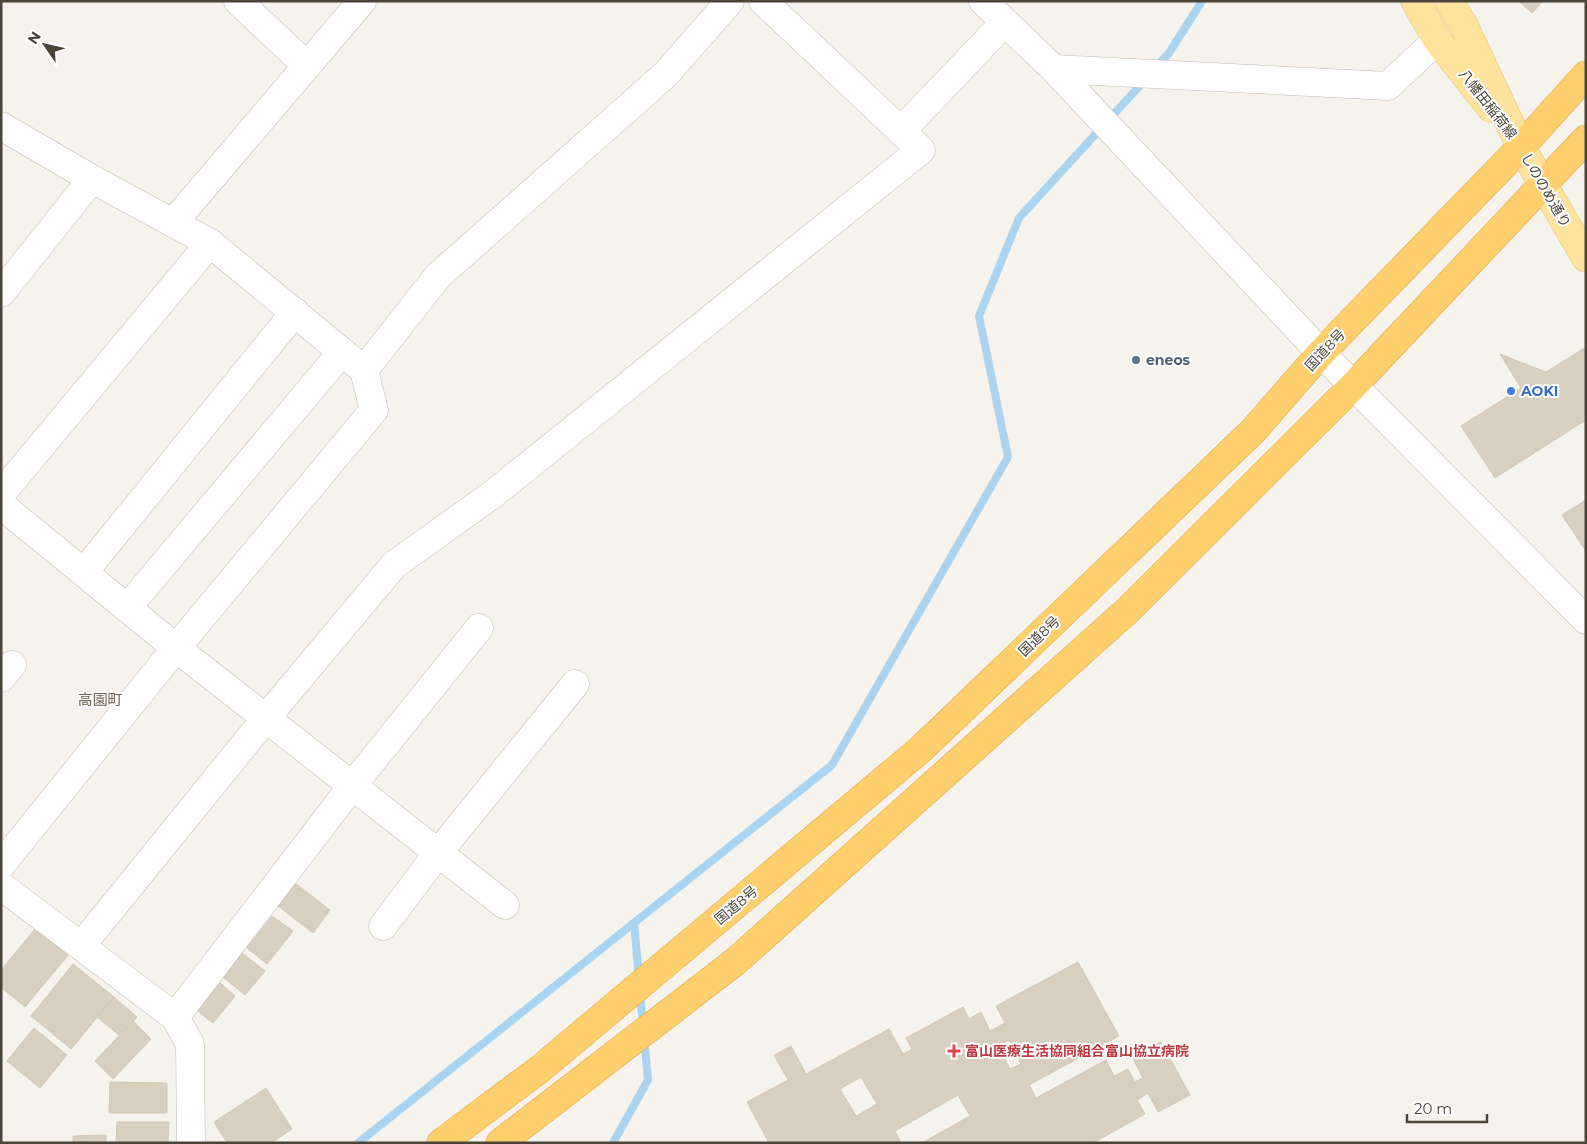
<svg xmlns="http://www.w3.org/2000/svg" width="1587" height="1144" viewBox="0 0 1587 1144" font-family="Montserrat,'Noto Sans JP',sans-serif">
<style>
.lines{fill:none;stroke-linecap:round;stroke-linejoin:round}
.stream{stroke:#a9d4f2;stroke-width:8}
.building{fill:#d8cfc1;stroke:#d3c7b4;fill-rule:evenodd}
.minor-casing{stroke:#c2bbae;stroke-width:29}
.major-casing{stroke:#e6c16a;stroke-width:29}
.highway-casing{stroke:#e0a43c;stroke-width:29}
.minor{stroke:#fff;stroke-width:28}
.major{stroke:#ffe39c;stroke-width:28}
.highway{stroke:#ffcf6e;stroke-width:28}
.service-dot{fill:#5c6f8a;stroke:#fff;stroke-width:2}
.shop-dot{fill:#3f7fe0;stroke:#fff;stroke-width:2}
.health-dot{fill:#e0444e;stroke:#fff;stroke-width:2}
.labels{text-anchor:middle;stroke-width:4;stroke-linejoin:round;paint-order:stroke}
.street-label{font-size:14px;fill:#4b4439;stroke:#fff}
.service-label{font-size:14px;font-weight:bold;fill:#4e5e75;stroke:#fff;text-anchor:start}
.shop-label{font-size:14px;font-weight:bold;fill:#366cbe;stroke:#fff;text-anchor:start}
.health-label{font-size:14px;font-weight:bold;fill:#be3a42;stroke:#fff;text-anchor:start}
.neighbourhood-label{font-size:15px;fill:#6e6250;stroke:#fff}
</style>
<rect width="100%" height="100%" fill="#f6f3ec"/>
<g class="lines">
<g class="stream">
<path d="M1156,67L1169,53L1202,1"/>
<path d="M634,923L639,978"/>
<path d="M640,994L643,1025"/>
<path d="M358,1143L832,765L1008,457L979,316L1019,218L1144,81"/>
<path d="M613,1143L648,1080L644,1039"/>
</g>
</g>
<g class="building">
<path d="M1519,1H1543L1532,13Z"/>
<path d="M1586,347V420L1495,478L1461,426L1521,388L1500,354L1546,372Z"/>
<path d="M1586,500V551L1562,515Z"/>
<path d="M295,883L330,910L313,933L278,906Z"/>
<path d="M272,916L293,931L267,964L247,948Z"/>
<path d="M36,928L69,954L25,1007L1,987V970Z"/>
<path d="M242,953L265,971L245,995L223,977Z"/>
<path d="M1078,962L1119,1036L1029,1085L1036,1098L1106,1060L1114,1076L1128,1069L1135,1082L1143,1078L1132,1057L1161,1042L1190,1095L1158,1112L1148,1093L1137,1100L1145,1114L1093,1143H922L970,1116L958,1095L895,1131L901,1143H769L747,1102L788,1080L774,1055L791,1046L806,1074L889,1029L903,1054L912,1049L906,1038L963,1007L969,1019L981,1012L990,1031L1005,1023L996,1006ZM1009,1040L1021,1064L1010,1069L998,1045ZM861,1077L877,1104L856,1116L840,1089Z"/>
<path d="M73,964L114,997L71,1049L31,1016Z"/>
<path d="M218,981L235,996L213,1023L195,1009Z"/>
<path d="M114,997L137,1017L120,1036L97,1017Z"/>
<path d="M133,1021L151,1039L113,1079L95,1061Z"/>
<path d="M34,1028L67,1055L40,1088L7,1061Z"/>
<path d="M110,1082L167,1083V1113H109Z"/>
<path d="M266,1088L292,1129L271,1143H227L214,1122Z"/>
<path d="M117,1122H169L168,1143H116Z"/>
<path d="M106,1135V1143H73V1136Z"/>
</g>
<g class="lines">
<defs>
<g id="minor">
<path d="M238,1L307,66"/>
<path d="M983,1L1054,69L1321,353L1586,620"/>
<path d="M1054,69L1388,86L1437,40"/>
<path d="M1,126L92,179L210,243L364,370L374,410L176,648L1,865"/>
<path d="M901,131L1005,22"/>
<path d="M173,223L362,1"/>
<path d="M1,293L92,179"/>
<path d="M364,370L438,276L666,74L730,1"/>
<path d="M1,494L210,243"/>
<path d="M1,505L176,648L505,905"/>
<path d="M84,572L295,312"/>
<path d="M127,608L342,352"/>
<path d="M1,678L12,665"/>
<path d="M1,886L175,1017L190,1044L191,1143"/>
<path d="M383,926L438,853L575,684"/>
<path d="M81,946L266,718L394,565L493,494L921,150L763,1"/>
<path d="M175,1017L352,786L479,628"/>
</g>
<g id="major">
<path d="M1415,1L1437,40L1491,108"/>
<path d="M1449,1L1464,26L1521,147L1586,258"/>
</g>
<g id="highway">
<path d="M441,1143L540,1069L921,749L1253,431L1321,353L1521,147L1586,75"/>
<path d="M500,1143L736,961L1128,610L1354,385L1586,139"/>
</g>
</defs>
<use href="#minor" class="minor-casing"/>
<use href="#major" class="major-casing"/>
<use href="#highway" class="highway-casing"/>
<use href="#minor" class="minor"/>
<use href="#major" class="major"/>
<use href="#highway" class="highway"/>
</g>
<circle class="service-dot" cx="1136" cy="360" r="5"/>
<circle class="shop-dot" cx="1511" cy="391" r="5"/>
<path class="health-dot" d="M951.5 1043.5h5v5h5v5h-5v5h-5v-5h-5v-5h5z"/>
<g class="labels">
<g class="street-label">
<text transform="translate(1488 104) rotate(52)" y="5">八幡田稲荷線</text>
<text transform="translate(1546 190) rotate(60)" y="5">しののめ通り</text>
<text transform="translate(1325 350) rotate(-47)" y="5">国道8号</text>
<text transform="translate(1039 636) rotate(-44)" y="5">国道8号</text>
<text transform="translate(736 905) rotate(-40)" y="5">国道8号</text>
</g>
<g class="service-label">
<text x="1146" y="365">eneos</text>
</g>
<g class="shop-label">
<text x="1521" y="396">AOKI</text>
</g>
<g class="health-label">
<text x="965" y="1056">富山医療生活協同組合富山協立病院</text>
</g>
<g class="neighbourhood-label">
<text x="100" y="705">高園町</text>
</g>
</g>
<rect width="1587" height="1144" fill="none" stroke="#4b4439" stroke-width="5"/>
<g transform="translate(45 45) rotate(304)" stroke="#ffffff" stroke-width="4" paint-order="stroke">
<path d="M0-4L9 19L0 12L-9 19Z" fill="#4b4439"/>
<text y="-8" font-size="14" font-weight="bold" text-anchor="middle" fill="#4b4439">N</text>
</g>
<path d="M1407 1114v8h80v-8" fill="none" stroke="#4b4439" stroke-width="2.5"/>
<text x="1414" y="1114" font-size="15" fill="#4b4439" stroke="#ffffff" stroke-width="4" paint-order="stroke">20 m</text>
</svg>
